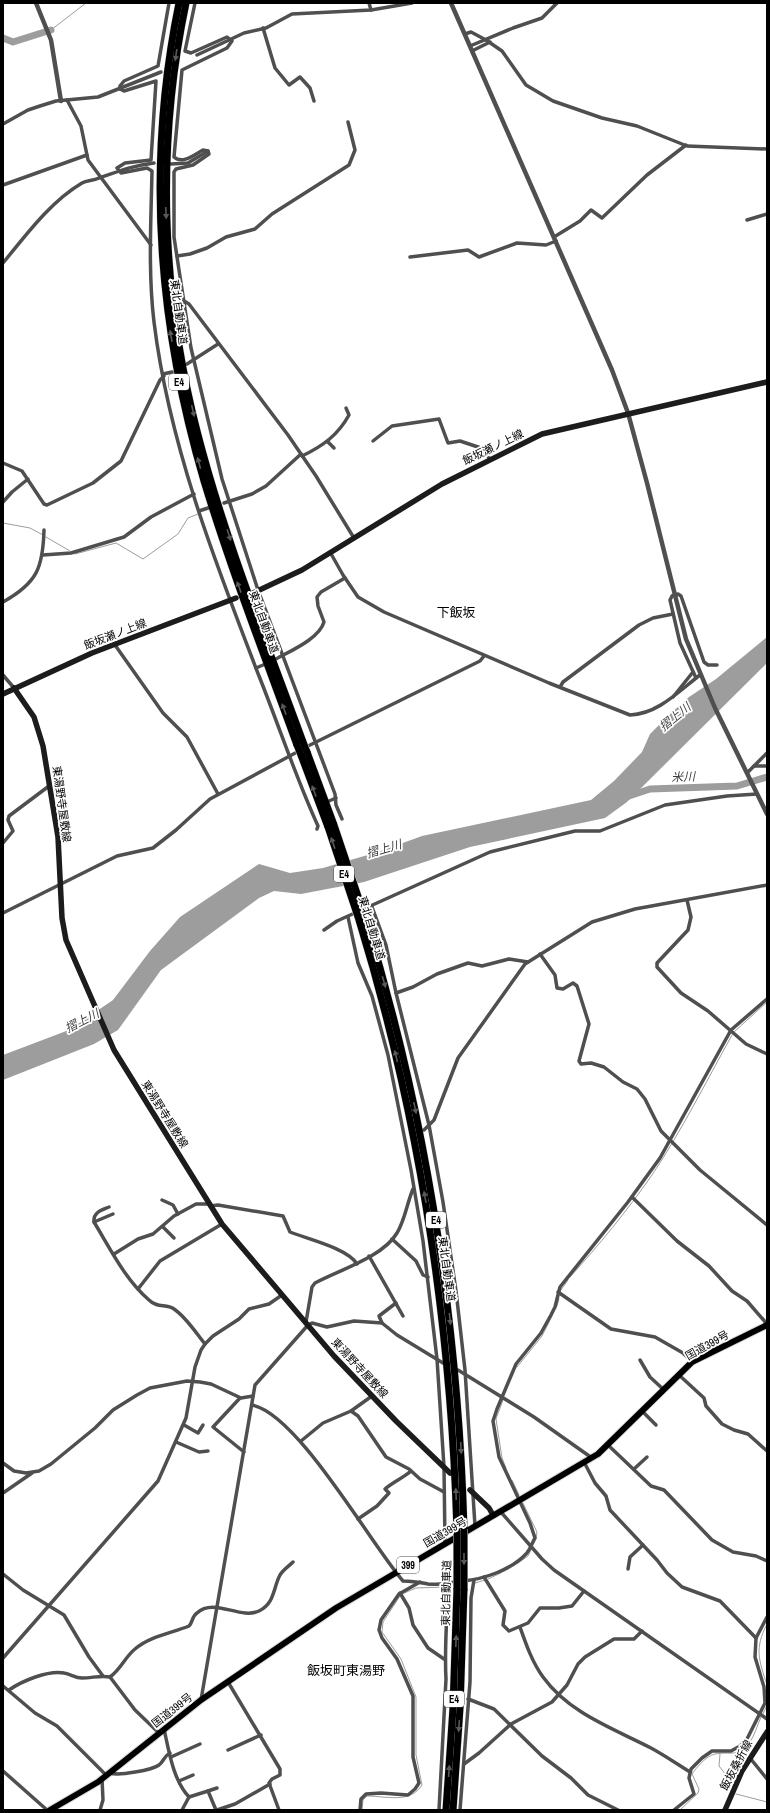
<svg xmlns="http://www.w3.org/2000/svg" width="770" height="1813" viewBox="0 0 770 1813" font-family="'Archivo Narrow','Noto Sans JP',sans-serif">
<style>
.water{fill:#9d9d9d}
.lines{fill:none;stroke-linecap:round;stroke-linejoin:round}
.stream{stroke:#9d9d9d;stroke-width:1}
.river{stroke:#9d9d9d;stroke-width:7}
.minor-tunnel{stroke:#d9d9d9;stroke-width:3.5;stroke-dasharray:3.5 2;stroke-linecap:butt}
.trunk-casing{stroke:#dbdbdb;stroke-width:8}
.motorway-casing{stroke:#dbdbdb;stroke-width:8}
.minor{stroke:#4f4f4f;stroke-width:3.5}
.tertiary{stroke:#4f4f4f;stroke-width:4.5}
.secondary{stroke:#1c1c1c;stroke-width:5.5}
.trunk{stroke:#000;stroke-width:6}
.motorway{stroke:#000;stroke-width:7}
.motorway-bridge-casing{stroke:#dbdbdb;stroke-width:8;stroke-linecap:butt}
.motorway-bridge{stroke:#000;stroke-width:7}
.oneway{fill:#595959}
.labels{text-anchor:middle;stroke-width:3.5;stroke-linejoin:round;paint-order:stroke}
.shield{fill:#fff;stroke:#4c4c4c;stroke-width:1}
.shield-label{font-size:10px;font-weight:bold;fill:#000}
.street-label{font-size:11px;fill:#000;stroke:#fff}
.water-label{font-size:12px;font-style:italic;fill:#3e3e3e;stroke:#fff}
.quarter-label{font-size:13px;fill:#000;stroke:#fff}
</style>
<rect width="100%" height="100%" fill="#fff"/>
<path class="water" d="M767,637V663L627,802L605,818L470,847L364,882L301,894L274,891L259,898L161,970L118,1030L94,1044L3,1080V1055L69,1030L113,1000L150,951L180,917L259,864L290,873L323,868L378,852L422,836L591,800L614,781L642,752L650,734L669,715L689,697L716,679Z"/>
<g class="lines">
<g class="stream">
<path d="M51,30L86,3"/>
<path d="M3,523L30,528L43,535"/>
<path d="M46,537L70,551"/>
<path d="M75,554L116,543L143,559L178,534L188,518L198,514"/>
<path d="M734,1032L767,1002"/>
<path d="M570,1277C599,1245 627,1211 652,1175C682,1130 706,1082 732,1035"/>
<path d="M561,1290L568,1280"/>
<path d="M557,1306L559,1299"/>
<path d="M517,1367L542,1336L552,1316"/>
<path d="M503,1400L496,1419L502,1458L506,1468"/>
<path d="M512,1480L519,1495"/>
<path d="M522,1501L537,1532L536,1538"/>
<path d="M518,1563L528,1556L532,1548"/>
<path d="M488,1579L501,1573"/>
<path d="M475,1583L485,1580"/>
<path d="M402,1594L416,1588L446,1587"/>
<path d="M767,1624C754,1649 759,1660 767,1685"/>
<path d="M763,1714L767,1705"/>
<path d="M720,1754L719,1766L730,1780"/>
<path d="M736,1794L767,1802"/>
<path d="M362,1810L363,1800L367,1796C386,1796 410,1804 422,1785L416,1755V1697L401,1659L382,1632L383,1622L400,1596"/>
<path d="M680,1810L698,1793L699,1789L692,1774C697,1767 706,1756 715,1754C731,1751 736,1758 749,1743C755,1736 757,1725 761,1717"/>
</g>
<g class="river">
<path d="M3,38L13,42L51,30"/>
<path d="M626,797L650,789L737,786L767,777"/>
</g>
<path class="minor-tunnel" d="M443,1788L460,1790"/>
<defs>
<path id="trunk" d="M50,1810L98,1782L201,1700L336,1608L598,1454L692,1362L767,1325"/>
<g id="motorway">
<path d="M179,3C146,163 158,325 204,481C231,570 265,657 297,745"/>
<path d="M186,3C156,146 161,293 198,435C225,539 266,641 303,742"/>
<path d="M307,752L334,825"/>
<path d="M301,755L328,827"/>
<path d="M365,917C427,1118 458,1319 464,1529"/>
<path d="M359,920C420,1119 451,1325 457,1532"/>
<path d="M446,1810L453,1708L457,1588"/>
<path d="M453,1810L460,1708L464,1589"/>
</g>
</defs>
<use href="#trunk" class="trunk-casing"/>
<use href="#motorway" class="motorway-casing"/>
<g class="minor">
<path d="M169,3L158,66L124,81L120,86V89L124,91L156,81L151,160L125,163L117,168L121,173L147,168L152,171C151,221 148,272 154,322C169,444 215,562 259,676C279,726 296,778 318,826L317,829"/>
<path d="M195,3L185,51L191,53L227,37L232,41L227,48L182,70L174,157C183,165 195,154 203,150L208,151L209,154L193,165L176,169L174,172V237L179,270L191,348L222,479L258,590L335,794L336,805L342,819"/>
<path d="M369,3L371,10"/>
<path d="M263,28L275,68L289,85L300,77L310,88L314,101"/>
<path d="M465,34L471,32L486,40L502,51L526,85L553,101L602,118L637,126L687,146L767,149"/>
<path d="M470,46L513,28L542,18L557,3"/>
<path d="M472,51L490,42"/>
<path d="M197,55L244,33L266,28L292,14L371,10L412,3"/>
<path d="M67,100L81,126L88,160L151,245"/>
<path d="M3,124L28,110L40,106L56,101L98,97L161,72"/>
<path d="M171,164L188,163L208,151"/>
<path d="M3,185L87,155"/>
<path d="M747,220L767,214"/>
<path d="M554,237L580,221L591,210L602,218L647,175L686,145"/>
<path d="M177,256L190,254L207,248L226,237L255,229L272,214L349,165L355,150L348,122"/>
<path d="M410,257L468,250L479,257L517,243L546,245L556,241"/>
<path d="M3,263C26,235 50,202 82,183C87,180 93,181 99,178C120,171 131,166 154,163"/>
<path d="M184,301L189,304L288,435L316,476L354,538"/>
<path d="M187,364L218,344"/>
<path d="M163,374L172,372"/>
<path d="M373,441L392,426L439,419L448,443L460,441L481,448L490,459"/>
<path d="M328,442L334,448"/>
<path d="M302,456C323,446 338,435 349,415L346,408"/>
<path d="M3,463L22,471L44,504L47,505L93,483L121,461L160,380L164,376"/>
<path d="M3,502L12,492L28,479"/>
<path d="M224,503L252,494L266,486L301,454"/>
<path d="M199,511L208,508"/>
<path d="M330,552L343,575L358,597L384,612L549,683L630,715C658,714 679,691 700,675"/>
<path d="M43,555L71,553L124,537L151,517L194,494"/>
<path d="M3,602C37,583 43,568 44,530"/>
<path d="M115,645L163,713L187,737L218,794"/>
<path d="M276,659C290,651 319,639 324,622L318,606L317,597L321,592L345,578"/>
<path d="M256,668L263,665"/>
<path d="M3,675L14,688"/>
<path d="M696,678L680,643L670,600L672,596L678,594L681,596L704,662L708,665H717"/>
<path d="M560,687L563,682L639,625L653,618L673,614"/>
<path d="M673,697L693,672"/>
<path d="M304,748L480,661L484,656"/>
<path d="M754,766H767"/>
<path d="M747,773L767,753"/>
<path d="M329,801L336,798"/>
<path d="M3,843L13,831L8,820L9,816L49,786"/>
<path d="M687,900L691,917L688,930L657,963V967L681,993L708,1011L746,1044L767,1054"/>
<path d="M372,907L386,945L396,993L429,1125L443,1202L456,1291L465,1370L475,1526"/>
<path d="M3,913L117,856L153,848L176,830L210,799L299,751"/>
<path d="M348,917L358,963L372,996L388,1055L411,1170L423,1241L437,1359L444,1467L445,1543"/>
<path d="M324,930L337,921L490,852L575,831H600L665,805L727,796L757,794"/>
<path d="M540,954L555,975L557,988L563,989L573,983L577,986L589,1024L579,1061L581,1064L591,1063L604,1067L623,1082L637,1089L645,1099L661,1131L700,1170L767,1225"/>
<path d="M396,993L413,987L437,974L468,963L482,966L509,959L528,962"/>
<path d="M424,1130L434,1120L458,1058L525,964L592,922L635,909L767,885"/>
<path d="M632,1197L677,1241L709,1266L732,1291L747,1301L767,1324"/>
<path d="M162,1200L173,1205L178,1214"/>
<path d="M210,1206L218,1205L283,1216L290,1232C307,1239 347,1248 357,1264"/>
<path d="M109,1207C102,1210 93,1212 94,1222C111,1250 125,1279 149,1300C158,1309 166,1303 174,1309C186,1317 196,1333 205,1344"/>
<path d="M94,1222L113,1214"/>
<path d="M163,1227L174,1238"/>
<path d="M392,1239L416,1261L423,1275L428,1277"/>
<path d="M114,1254L138,1239L153,1234L174,1216L196,1204H209"/>
<path d="M369,1256L403,1316"/>
<path d="M138,1289L160,1261L222,1224"/>
<path d="M558,1292L611,1329L655,1337L683,1353L692,1362"/>
<path d="M306,1322L312,1287L315,1283C339,1270 383,1257 397,1233C405,1220 407,1203 413,1189"/>
<path d="M382,1323L379,1316L396,1303"/>
<path d="M640,1360L650,1377L664,1390"/>
<path d="M458,1370L534,1417L592,1458"/>
<path d="M679,1375L704,1398L706,1406L722,1424L734,1430L748,1434L767,1451"/>
<path d="M240,1398L213,1427L244,1452"/>
<path d="M252,1405C298,1414 370,1543 403,1581C414,1581 418,1582 428,1584C438,1585 447,1583 457,1582"/>
<path d="M351,1411L358,1416L386,1457L409,1469L420,1479L444,1492"/>
<path d="M642,1411L656,1425"/>
<path d="M184,1425L198,1433L203,1425"/>
<path d="M301,1441L323,1423L351,1411L372,1396"/>
<path d="M176,1442L199,1452L208,1451"/>
<path d="M608,1445L651,1486L664,1490L712,1540L733,1552L756,1556L767,1561"/>
<path d="M584,1462L595,1483L606,1496L610,1510L657,1560L667,1573L682,1587L720,1601L756,1638L755,1657L764,1687L765,1703L747,1739L740,1746L731,1751H712L702,1758L691,1769L689,1778L694,1794L674,1810"/>
<path d="M3,1463L14,1471L26,1473L39,1471L51,1464L95,1428L113,1410L137,1395L150,1388L187,1381L200,1382L211,1384L241,1398L253,1396"/>
<path d="M634,1469L647,1457"/>
<path d="M3,1493L32,1473"/>
<path d="M500,1511L542,1559L554,1570L767,1719"/>
<path d="M358,1519L377,1506L389,1493L385,1489C393,1482 403,1478 411,1471"/>
<path d="M628,1569L630,1557L643,1545"/>
<path d="M3,1574L23,1590L64,1615L89,1657L103,1676"/>
<path d="M484,1577L505,1611L503,1625L509,1631L528,1623L540,1608H559L572,1606L584,1591"/>
<path d="M463,1581C484,1579 511,1570 526,1554C530,1550 532,1543 535,1538L530,1523L499,1457L493,1421L497,1409L516,1364L541,1333L551,1315L555,1307L560,1287L628,1202L660,1158L731,1030L767,999"/>
<path d="M400,1593L409,1608L413,1625L428,1648L444,1659"/>
<path d="M520,1627C526,1644 532,1662 543,1677C569,1713 612,1728 651,1748C664,1755 677,1764 690,1772"/>
<path d="M756,1638L767,1617"/>
<path d="M3,1658L158,1481L186,1418L195,1367L201,1350L205,1344L213,1336L239,1319L249,1309L269,1304L282,1295"/>
<path d="M110,1677L135,1710L159,1733"/>
<path d="M228,1682L280,1769V1775L272,1779L269,1783L279,1810"/>
<path d="M3,1686L35,1713L57,1726L106,1775"/>
<path d="M9,1690C22,1681 48,1670 64,1673C71,1674 75,1678 82,1678C92,1678 101,1675 110,1677C121,1669 125,1657 135,1649C150,1636 172,1633 189,1626C193,1622 192,1616 197,1613C214,1597 240,1620 259,1611C275,1603 273,1588 280,1575C283,1570 289,1566 293,1562"/>
<path d="M468,1699L494,1709L542,1756L571,1778L588,1795L618,1810"/>
<path d="M201,1700L255,1385L308,1325L312,1323L327,1327L354,1321L382,1323L397,1335L443,1363"/>
<path d="M164,1729C169,1751 173,1780 189,1797L208,1791L216,1810"/>
<path d="M228,1750L261,1735"/>
<path d="M171,1757L200,1744"/>
<path d="M750,1758L767,1779"/>
<path d="M464,1764L479,1753L511,1724L552,1702L567,1685L578,1664L585,1657L614,1639H634L642,1631"/>
<path d="M3,1771L47,1810"/>
<path d="M110,1773C119,1776 152,1770 159,1765C164,1761 164,1756 170,1753"/>
<path d="M179,1781L193,1775"/>
<path d="M208,1791L217,1788"/>
<path d="M100,1810L103,1800L102,1778"/>
<path d="M182,1810L189,1797"/>
<path d="M217,1810L235,1804L270,1784"/>
<path d="M360,1810L361,1799L366,1794L381,1793L408,1795L415,1789L419,1783L413,1757V1696L397,1659L382,1638L379,1630L381,1620L399,1594L420,1582"/>
<path d="M439,1810L446,1679C444,1647 448,1615 447,1583"/>
<path d="M460,1810L470,1682L471,1598L474,1580"/>
</g>
<g class="tertiary">
<path d="M36,3L51,40L61,101"/>
<path d="M451,3L612,370L628,413L647,483L686,639L715,708L767,814"/>
</g>
<g class="secondary">
<path d="M253,593L302,570L442,484L542,434L767,382"/>
<path d="M14,688L34,717L43,746L58,837L62,918L66,940L114,1050L222,1224L334,1356L396,1421L450,1473"/>
<path d="M3,694L92,653L236,598"/>
<path d="M470,1490L489,1508L493,1515"/>
<path d="M725,1810L742,1771L767,1732"/>
</g>
<use href="#trunk" class="trunk"/>
<use href="#motorway" class="motorway"/>
<defs>
<g id="motorway-bridge">
<path d="M303,742L307,752"/>
<path d="M297,745L301,755"/>
<path d="M334,825L365,917"/>
<path d="M328,827L359,920"/>
<path d="M464,1529V1589"/>
<path d="M457,1532V1588"/>
</g>
</defs>
<use href="#motorway-bridge" class="motorway-bridge-casing"/>
<use href="#motorway-bridge" class="motorway-bridge"/>
</g>
<defs><path id="oneway-solid" d="M-6-.8H1V-3.2L6.5 0L1 3.2V.8H-6Z"/></defs>
<g class="oneway">
<use href="#oneway-solid" transform="translate(176 55) rotate(98)"/>
<use href="#oneway-solid" transform="translate(166 213) rotate(88)"/>
<use href="#oneway-solid" transform="translate(171 336) rotate(-100)"/>
<use href="#oneway-solid" transform="translate(193 411) rotate(77)"/>
<use href="#oneway-solid" transform="translate(199 463) rotate(-105)"/>
<use href="#oneway-solid" transform="translate(229 535) rotate(72)"/>
<use href="#oneway-solid" transform="translate(239 587) rotate(-110)"/>
<use href="#oneway-solid" transform="translate(284 709) rotate(-110)"/>
<use href="#oneway-solid" transform="translate(314 791) rotate(-110)"/>
<use href="#oneway-solid" transform="translate(333 843) rotate(-109)"/>
<use href="#oneway-solid" transform="translate(384 982) rotate(74)"/>
<use href="#oneway-solid" transform="translate(396 1056) rotate(-103)"/>
<use href="#oneway-solid" transform="translate(415 1108) rotate(78)"/>
<use href="#oneway-solid" transform="translate(425 1197) rotate(-100)"/>
<use href="#oneway-solid" transform="translate(450 1319) rotate(84)"/>
<use href="#oneway-solid" transform="translate(461 1448) rotate(87)"/>
<use href="#oneway-solid" transform="translate(456 1494) rotate(-92)"/>
<use href="#oneway-solid" transform="translate(464 1559) rotate(90)"/>
<use href="#oneway-solid" transform="translate(456 1641) rotate(-88)"/>
<use href="#oneway-solid" transform="translate(459 1726) rotate(94)"/>
<use href="#oneway-solid" transform="translate(449 1771) rotate(-86)"/>
</g>
<g class="labels">
<g class="shield">
<rect x="169" y="374" width="20" height="16" rx="3"/>
<rect x="334" y="866" width="20" height="16" rx="3"/>
<rect x="426" y="1212" width="20" height="16" rx="3"/>
<rect x="397" y="1557" width="22" height="16" rx="3"/>
<rect x="444" y="1691" width="20" height="16" rx="3"/>
</g>
<g class="shield-label">
<text x="179" y="386">E4</text>
<text x="344" y="878">E4</text>
<text x="436" y="1224">E4</text>
<text x="408" y="1569">399</text>
<text x="454" y="1703">E4</text>
</g>
<g class="street-label">
<text transform="translate(179 312) rotate(82)" y="4">東北自動車道</text>
<text transform="translate(493 447) rotate(-26)" y="4">飯坂瀬ノ上線</text>
<text transform="translate(264 622) rotate(70)" y="4">東北自動車道</text>
<text transform="translate(115 634) rotate(-21)" y="4">飯坂瀬ノ上線</text>
<text transform="translate(62 804) rotate(82)" y="4">東湯野寺屋敷線</text>
<text transform="translate(372 928) rotate(73)" y="4">東北自動車道</text>
<text transform="translate(165 1114) rotate(58)" y="4">東湯野寺屋敷線</text>
<text transform="translate(447 1269) rotate(82)" y="4">東北自動車道</text>
<text transform="translate(707 1345) rotate(-29)" y="4">国道399号</text>
<text transform="translate(360 1368) rotate(47)" y="4">東湯野寺屋敷線</text>
<text transform="translate(445 1532) rotate(-30)" y="4">国道399号</text>
<text transform="translate(446 1593) rotate(-89)" y="4">東北自動車道</text>
<text transform="translate(172 1710) rotate(-38)" y="4">国道399号</text>
<text transform="translate(736 1765) rotate(-62)" y="4">飯坂桑折線</text>
</g>
<g class="water-label">
<text transform="translate(675 717) rotate(-39)" y="4">摺上川</text>
<text transform="translate(683 777) rotate(-2)" y="4">米川</text>
<text transform="translate(384 849) rotate(-16)" y="4">摺上川</text>
<text transform="translate(82 1021) rotate(-27)" y="4">摺上川</text>
</g>
<g class="quarter-label">
<text x="456" y="617">下飯坂</text>
<text x="346" y="1675">飯坂町東湯野</text>
</g>
</g>
<rect width="770" height="1813" fill="none" stroke="#000000" stroke-width="8"/>
</svg>
